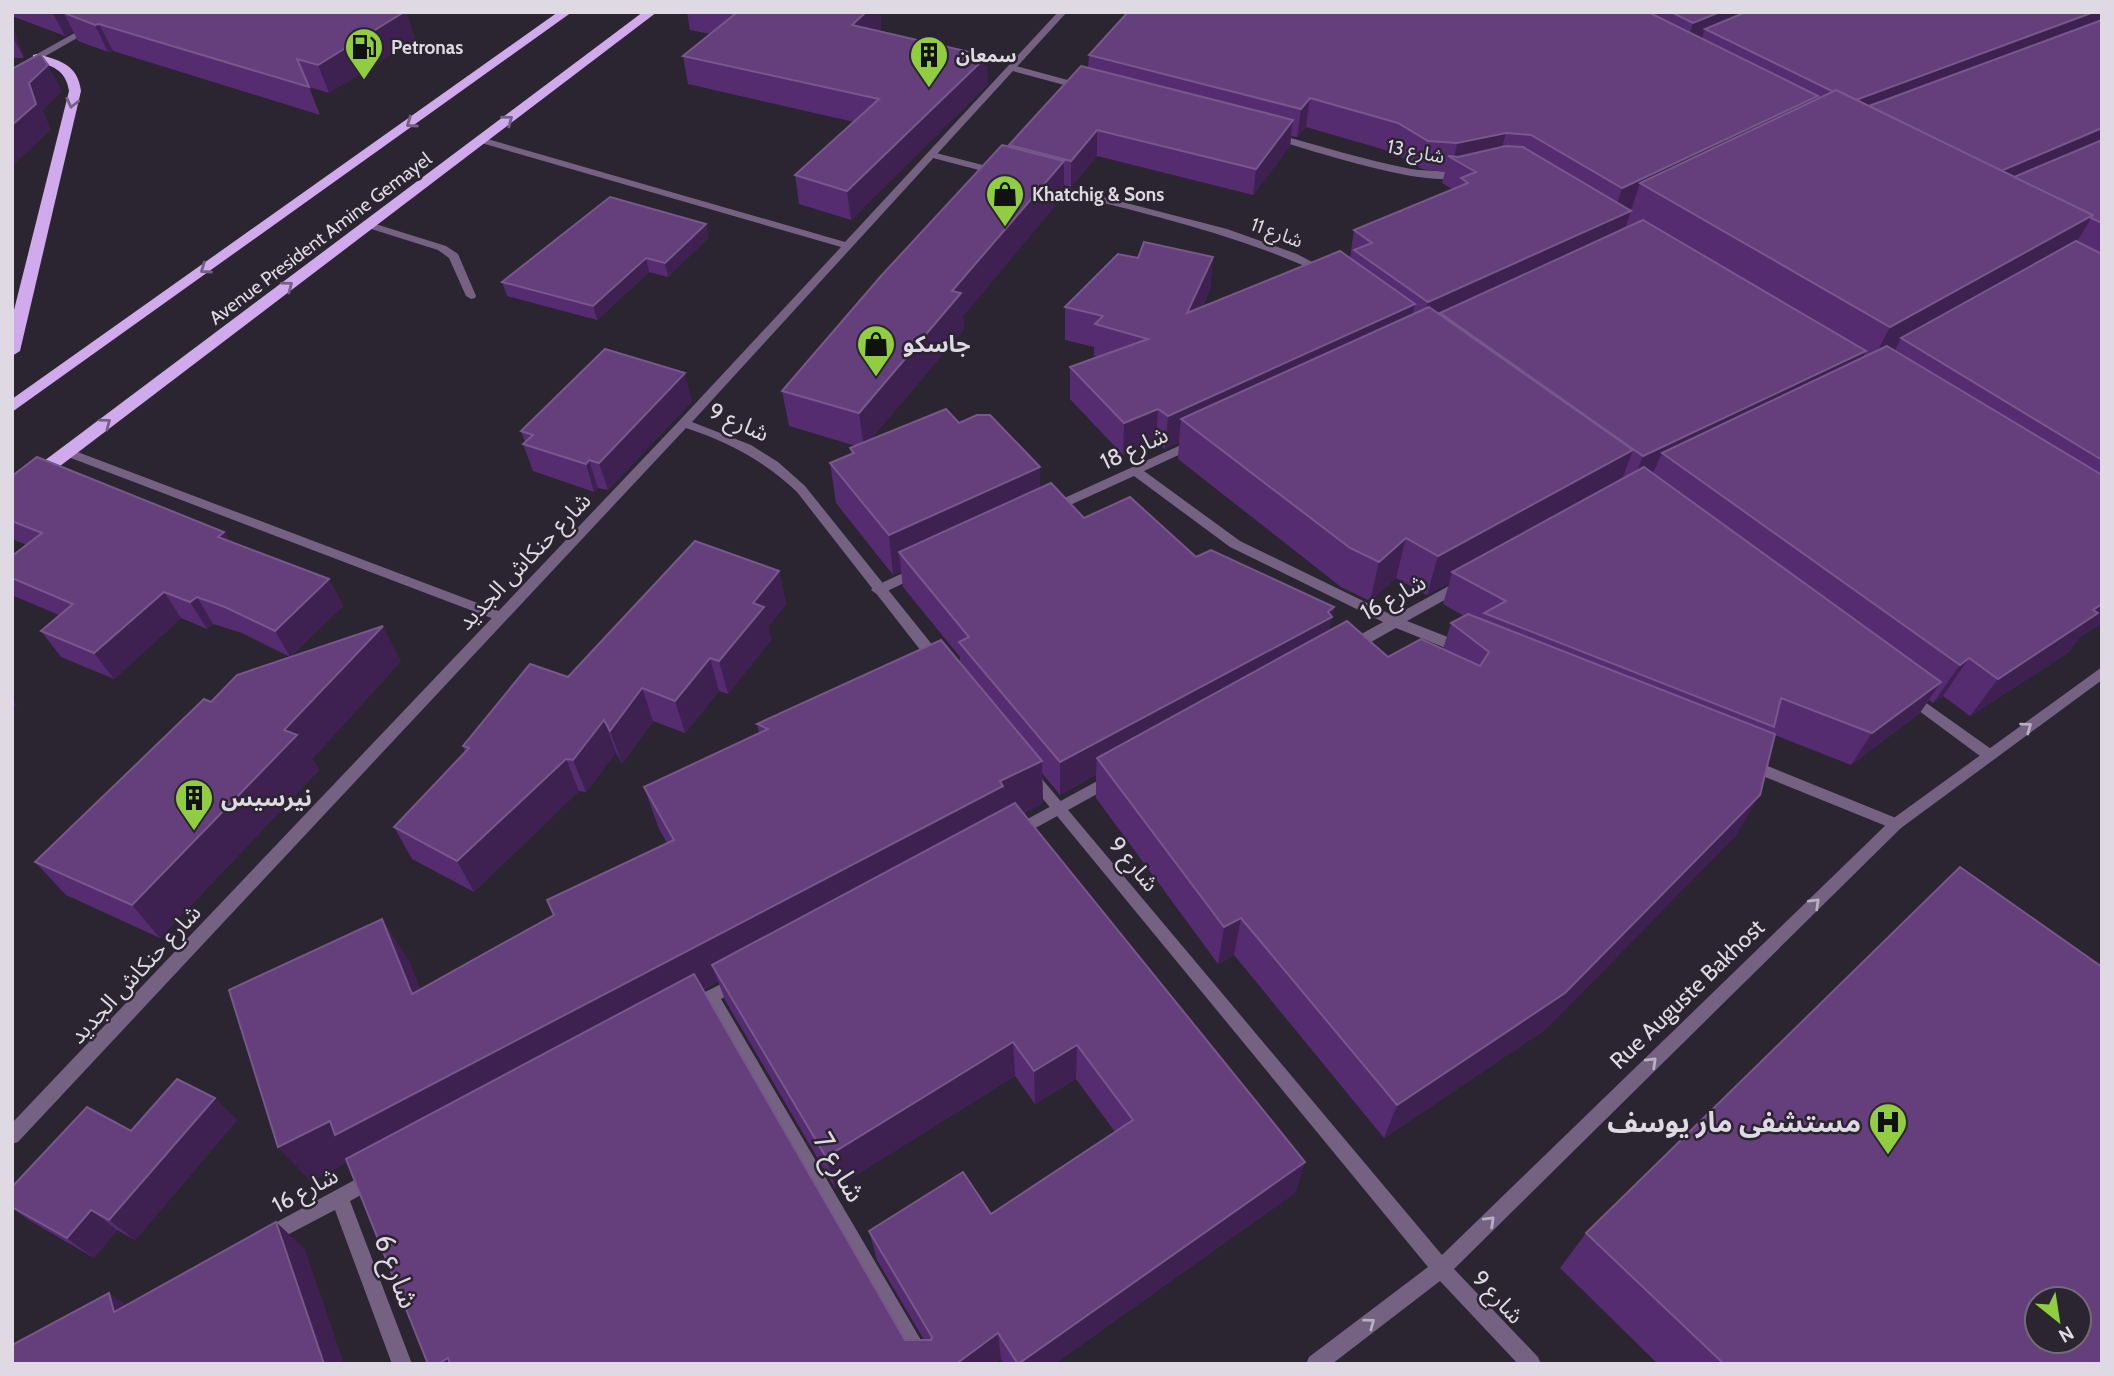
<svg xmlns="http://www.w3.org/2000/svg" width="2114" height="1376" viewBox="0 0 2114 1376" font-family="Cabin,'Noto Sans Arabic',sans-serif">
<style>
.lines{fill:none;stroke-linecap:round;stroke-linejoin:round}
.service{fill:#756283;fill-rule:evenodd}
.minor{fill:#756283;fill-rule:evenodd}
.tertiary{fill:#756283;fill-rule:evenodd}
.trunk{fill:#d0aaec;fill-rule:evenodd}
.wall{fill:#552c70;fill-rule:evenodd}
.shaded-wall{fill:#3e2151}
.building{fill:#643f7c;stroke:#77578c;stroke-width:2;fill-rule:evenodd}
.oneway{stroke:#756085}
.oneway2{stroke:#b9afc1}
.labels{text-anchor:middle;stroke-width:5;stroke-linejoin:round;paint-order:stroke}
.far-poi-label{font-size:19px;font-weight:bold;fill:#ded9e2;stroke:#2b2431;text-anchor:start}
.far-street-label{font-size:19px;fill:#ded9e2;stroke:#2b2431}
.poi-label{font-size:23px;font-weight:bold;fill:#ded9e2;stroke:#2b2431;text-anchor:start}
.street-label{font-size:23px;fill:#ded9e2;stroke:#2b2431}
.near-poi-label{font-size:28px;font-weight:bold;fill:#ded9e2;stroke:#2b2431;text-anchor:end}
.near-street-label{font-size:28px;fill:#ded9e2;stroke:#2b2431}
</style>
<rect width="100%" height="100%" fill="#2b2431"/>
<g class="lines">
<g class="service">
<path d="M369,222L446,246L458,254L476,296L475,298L471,299L466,296L449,258L438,250L365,227L364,225Z"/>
<path d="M67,448L504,613L506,616L499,621L494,619L63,455L61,452L63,449Z"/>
</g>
<g class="minor">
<path d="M1012,65L1086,85L1088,87L1083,90L1009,70V66Z"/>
<path d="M1272,133C1318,145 1364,160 1411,169C1423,171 1459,171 1465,175C1438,193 1304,148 1269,138V134Z"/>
<path d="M932,152L1002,170L1003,172L998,175L929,157V153Z"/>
<path d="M1045,182L1227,229L1297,254L1331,272L1326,275L1322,274C1233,232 1137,212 1041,187L1040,185Z"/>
<path d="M1194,439L1198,440L1200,443L1198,446L1144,471L1240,541L1394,616L1456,582H1466L1468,585L1466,588L1407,621L1468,645L1470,649L1468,653H1458L1396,628L1355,651H1345L1343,647L1345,643L1383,622L1230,547L1134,476L1057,511L1053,512L1047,508L1049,505Z"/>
<path d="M918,566L925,571L923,574L883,593L878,595L871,590L873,587Z"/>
<path d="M1908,690L1994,751L1996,755L1994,759H1984L1903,699L1901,695L1903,691Z"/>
<path d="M1748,758L1901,820L1904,824L1901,828L1896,830L1891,828L1743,768L1741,764L1743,760Z"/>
<path d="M1112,773L1117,775L1119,779L1117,783L1021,836L1016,838L1011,836L1008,832L1011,828Z"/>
<path d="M737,976L743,978L745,983L743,988L721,999L935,1364H914L708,1007L693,1013L687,1011L685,1006L687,1001Z"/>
<path d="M373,1170L379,1173L382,1179L379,1185L350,1201L412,1364H392L335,1210L268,1245L262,1242L259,1236L262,1230Z"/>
</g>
<g class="tertiary">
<path d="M112,12H123L12,75V68Z"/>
<path d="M1058,12H1067L692,422L751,445L778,462L805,486L942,657L944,661L942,665H932L797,492C764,461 729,442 686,428L18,1142L12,1144V1123L680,420L841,247L478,142V138H484L845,242Z"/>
<path d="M2102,667V680L1901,828L1454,1269L1538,1357L1541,1364H1518L1440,1281L1332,1364H1306L1309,1357L1428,1267L1025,777L1027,773H1037L1442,1255L1891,820Z"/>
</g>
<g class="trunk">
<path d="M558,12H572L12,412V399Z"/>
<path d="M643,12H657L18,498L12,500V485Z"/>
<path d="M37,54C60,60 78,65 81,91L20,351L12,356V318L69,91C66,70 52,65 33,61V55Z"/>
</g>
</g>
<g class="wall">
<path d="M12,12H406L415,39L329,93L309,87L320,115L113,51L108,52L78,41L73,31L65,36L12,16Z"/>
<path d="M687,12H880L881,28L878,31L988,84L851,220L799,204L795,175L854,122L688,84L683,56L710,34L690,30Z"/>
<path d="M1128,12H2102V623L2080,637L2069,652L1970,716L1943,696L1933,703L1929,700L1919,714L1851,765L1775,735L1737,834L1546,1029L1384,1138L1234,955L1218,964L1096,798V775L1060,795L1042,773L1043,803L1023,813L1305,1162L1295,1193L1054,1364H1004L1001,1359L994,1364H428L348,1162L311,1181L278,1147L408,959L420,989L554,915L667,843L659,829L644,787L759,733L757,724L960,664V657L903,587L901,571L893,575L836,503L830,463L851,454L850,448L856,446L789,426L782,391L1009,147V145L1088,68L1089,55ZM1306,127L1392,152L1422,169L1445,172L1442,183L1452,189L1354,230L1350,258L1352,260L1202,307L1210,289L1213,257L1138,258L1065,307V340L1094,347V356L1098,357L1070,367V399L1123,455L1156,442L1165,449L1179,442L1178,459L1341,587L1370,601L1396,578L1427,595L1449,583L1443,604L1464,616L1451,623L1443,649L1388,657L1329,631L1334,607L1084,518L1040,488V467L959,423L871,439L964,329L963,316L1064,195V185L1071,187L1097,156L1253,195L1290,146L1291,136L1297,137ZM718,981L725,1000L835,1188L1015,1076L1035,1104L1076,1079L1115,1132L991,1214L869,1231L877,1260L924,1340H905L703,990Z"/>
<path d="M12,25L24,58H12Z"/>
<path d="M706,224L708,238L668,277L649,272L597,320L507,296L502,282Z"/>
<path d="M692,401L608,490L598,488L594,492L533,471L523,444L525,442L521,431Z"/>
<path d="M12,476L224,532L230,542L329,579L343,606L290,657L242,633L213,624L207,629L181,618L114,679L61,657L41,631L59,615L14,596L12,593V556L27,545L12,539Z"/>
<path d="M779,571L786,604L768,627L771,640L728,694L719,691L685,733L653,721L622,764L616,752L586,792L579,791L474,892L412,859L394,827L465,751L463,746Z"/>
<path d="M401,661L312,759L319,770L160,938L66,895L35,862L211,702Z"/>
<path d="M237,1120L135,1240L117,1230L94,1258L29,1220L12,1208V1187L131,1131Z"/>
<path d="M1586,1233L2102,1364H1658L1560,1268Z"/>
</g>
<g class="shaded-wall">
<path d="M52,12H106L64,13L73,31L65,36Z"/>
<path d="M404,12H406L415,39L329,93L318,65Z"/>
<path d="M863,12H880L881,28L855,53L852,25Z"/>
<path d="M1720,12H1778L1705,29L1700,44L1684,51L1693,23Z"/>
<path d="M2094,12H2102V23L1881,115L1853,101Z"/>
<path d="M99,24L113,51L108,52L95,25Z"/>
<path d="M12,25L24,58L12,36Z"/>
<path d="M987,56L988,84L851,220L847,191Z"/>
<path d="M48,65L62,91L43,110L51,130L12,166V125L29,83Z"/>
<path d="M1818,96L1806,124L1640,183L1632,208L1613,217L1622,188Z"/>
<path d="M1310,98L1306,127L1297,137L1301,109Z"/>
<path d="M1293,120L1290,146L1253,195L1256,169Z"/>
<path d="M2102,128V150L2022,184L1998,172Z"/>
<path d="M1097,130V156L1071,187V161Z"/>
<path d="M1506,133L1498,161L1454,159L1457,143Z"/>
<path d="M1064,161V195L963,316L964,329L864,448L859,413L952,291Z"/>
<path d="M1631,211L1622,238L1422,330L1428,302Z"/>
<path d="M2093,215L2068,257L1901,338L1893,355L1868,369L1890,327Z"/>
<path d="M706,224L708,238L668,277L665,263Z"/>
<path d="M1213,257L1210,289L1184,345L1187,313Z"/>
<path d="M646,258L649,272L597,320L593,306Z"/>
<path d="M1415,304L1408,337L1181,419L1179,442L1165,449L1168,416Z"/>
<path d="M1866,351L1853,377L1662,453L1654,471L1633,481L1643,456Z"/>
<path d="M685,373L692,401L608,490L599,463Z"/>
<path d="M1158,409L1156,442L1123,455L1124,423Z"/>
<path d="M1633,450L1618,490L1452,572L1449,583L1427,595L1438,556Z"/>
<path d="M589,460L598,488L594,492L586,464Z"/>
<path d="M1040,467V507L899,552L901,571L893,575L889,535Z"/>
<path d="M224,532L240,558L218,537Z"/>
<path d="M1406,538L1396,578L1370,601L1379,562Z"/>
<path d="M779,571L786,604L768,627L771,640L728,694L719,661L753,603Z"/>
<path d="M329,579L343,606L290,657L275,631Z"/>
<path d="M164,592L181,618L114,679L94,653Z"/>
<path d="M197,597L213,624L207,629L190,602Z"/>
<path d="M2102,604V623L2080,637L2069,652L1970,716L1998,679Z"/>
<path d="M1334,607L1325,651L1097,758L1096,775L1060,795V762L1328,612Z"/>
<path d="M383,626L401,661L312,759L319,770L160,938L132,905L284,730Z"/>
<path d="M710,658L719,691L685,733L675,701Z"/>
<path d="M1969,658L1943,696L1933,703L1960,665Z"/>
<path d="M1941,682L1919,714L1851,765L1872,733Z"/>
<path d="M642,688L653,721L622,764L610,731Z"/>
<path d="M12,699L17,705L12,708Z"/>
<path d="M604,720L616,752L586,792L573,760Z"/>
<path d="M566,759L579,791L474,892L457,861Z"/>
<path d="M1042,761L1043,803L712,965L718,981L366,1170L356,1158L311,1181L278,1147L1000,781Z"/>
<path d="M1760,795L1737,834L1546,1029L1384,1138L1397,1105Z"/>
<path d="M1241,918L1234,955L1218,964L1224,927Z"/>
<path d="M382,919L408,959L438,1032L412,994Z"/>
<path d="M1013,1042L1015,1076L835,1188L826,1157Z"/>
<path d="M1077,1045L1076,1079L1035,1104L1034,1071Z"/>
<path d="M215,1098L237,1120L135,1240L109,1220Z"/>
<path d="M1305,1162L1295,1193L1054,1364H1018Z"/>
<path d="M91,1210L117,1230L94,1258L67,1238Z"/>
<path d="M276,1222L305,1249L344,1364H324Z"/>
<path d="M109,1293L144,1318L114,1312Z"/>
<path d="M998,1333L1001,1359L994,1364H956Z"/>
<path d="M448,1358L455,1364H438Z"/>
</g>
<g class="building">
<path d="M66,12H404L318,65L297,59L309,87L99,24L95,25L64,13Z"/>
<path d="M728,12H866L852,25L987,56L847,191L795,175L879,99L683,56L735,14Z"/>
<path d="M1128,12H1648L1818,96L1622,188L1531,135L1506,133L1457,143L1428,141L1398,123L1310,98L1301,109L1089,55Z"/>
<path d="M1671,12H1720L1693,23Z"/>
<path d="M1746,12H2094L1856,100L1836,90L1834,92L1705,29Z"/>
<path d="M2102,20V128L2001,171L1869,106Z"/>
<path d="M40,54L48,65L29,83L36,104L12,125V69Z"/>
<path d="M1081,66L1293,120L1256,169L1097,130L1071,161L1009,145Z"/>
<path d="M1836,90L2093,215L1890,327L1640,183Z"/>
<path d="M2102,140V223L2091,218L2093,215L2014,177Z"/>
<path d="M1002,145L1064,161L952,291L961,293L859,413L782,391L881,276Z"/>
<path d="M1506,146L1523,147L1631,211L1428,302L1354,250L1372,243L1354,230L1468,183L1461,178L1476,172L1448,156L1458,157Z"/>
<path d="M610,197L706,224L665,263L646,258L593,306L502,282Z"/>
<path d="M1643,220L1866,351L1643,456L1440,313Z"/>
<path d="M2076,241L2102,254V460L1901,338Z"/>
<path d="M1144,242L1213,257L1187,313L1340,251L1415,304L1168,416L1158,409L1124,423L1070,367L1148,339L1095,324L1103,316L1065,307L1118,254L1138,258Z"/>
<path d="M1429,307L1633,450L1438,556L1406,538L1379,562L1350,548L1181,419Z"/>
<path d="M1887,346L2102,475V604L2093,610L2098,613L1998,679L1969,658L1960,665L1662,453Z"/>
<path d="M605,349L685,373L599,463L589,460L586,464L523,444L533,435L521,431Z"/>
<path d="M946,409L959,423L977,415H990L1040,467L889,535L830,463L854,453L850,448Z"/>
<path d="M37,457L224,532L218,537L329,579L275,631L225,607L197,597L190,602L164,592L94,653L41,631L73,604L12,578V556L42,533L12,521V476Z"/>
<path d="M1644,467L1941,682L1872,733L1781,698L1774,727L1484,613L1506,601L1452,572Z"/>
<path d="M1051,483L1084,518L1130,497L1196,557L1211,550L1334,607L1328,612L1332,617L1060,762L959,642L969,637L899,552Z"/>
<path d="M695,541L779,571L753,603L764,607L719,661L710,658L675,701L642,688L610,731L604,720L573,760L566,759L457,861L394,827L469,748L463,746L530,664L568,677Z"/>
<path d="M1468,614L1775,734L1760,795L1565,993L1397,1105L1241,918L1224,927L1097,758L1347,621L1388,657L1421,639L1480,666L1489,652L1451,623Z"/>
<path d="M383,626L284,730L297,735L132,905L35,862L204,699L211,702L237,675Z"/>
<path d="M941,640L1042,761L1000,781L1003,786L335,1135L330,1121L278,1147L229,990L382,919L412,994L554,915L547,900L674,840L644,787L768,729L757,724Z"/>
<path d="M1015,803L1305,1162L1018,1364L998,1333L956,1364H450L448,1358L438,1364H428L346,1159L694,974L905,1340H931L932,1337L869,1231L963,1172L991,1214L1133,1120L1077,1045L1034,1071L1013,1042L826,1157L712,965Z"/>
<path d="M1960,867L2102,967V1364H1724L1586,1233ZM2037,1299H2079V1341H2037Z"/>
<path d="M177,1079L215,1098L109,1220L91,1210L67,1238L12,1207V1187L87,1107L131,1131Z"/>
<path d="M276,1222L324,1364H12V1345L109,1293L114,1312Z"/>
</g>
<defs><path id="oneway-chevron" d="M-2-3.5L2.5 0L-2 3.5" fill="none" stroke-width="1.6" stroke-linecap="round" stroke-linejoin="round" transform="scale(1.75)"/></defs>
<g class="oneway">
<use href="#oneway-chevron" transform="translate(72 103) rotate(103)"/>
<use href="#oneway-chevron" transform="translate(508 120) rotate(-37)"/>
<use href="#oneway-chevron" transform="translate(411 123) rotate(145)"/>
<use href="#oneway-chevron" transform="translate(205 269) rotate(145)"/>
<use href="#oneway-chevron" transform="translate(288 286) rotate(-37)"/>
<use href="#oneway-chevron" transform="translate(106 423) rotate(-37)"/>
</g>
<g class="oneway2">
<use href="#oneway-chevron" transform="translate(2027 727) rotate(-36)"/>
<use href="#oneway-chevron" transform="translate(1815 903) rotate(-44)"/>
<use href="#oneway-chevron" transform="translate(1652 1062) rotate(-44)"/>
<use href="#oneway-chevron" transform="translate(1490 1221) rotate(-44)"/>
<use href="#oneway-chevron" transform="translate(1370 1323) rotate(-37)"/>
</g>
<defs>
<symbol id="fuel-pin" viewBox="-11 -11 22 30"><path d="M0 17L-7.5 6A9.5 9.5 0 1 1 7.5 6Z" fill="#90cd40" stroke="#2b2431"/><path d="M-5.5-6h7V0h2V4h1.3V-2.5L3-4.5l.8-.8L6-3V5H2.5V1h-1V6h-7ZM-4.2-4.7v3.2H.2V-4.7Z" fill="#111"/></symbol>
<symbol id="building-pin" viewBox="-11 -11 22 30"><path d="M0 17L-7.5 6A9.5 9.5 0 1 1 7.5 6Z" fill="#90cd40" stroke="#2b2431"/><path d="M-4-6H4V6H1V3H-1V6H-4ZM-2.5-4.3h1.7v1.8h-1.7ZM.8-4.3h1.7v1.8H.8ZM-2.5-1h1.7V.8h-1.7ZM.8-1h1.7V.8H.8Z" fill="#111"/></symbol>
<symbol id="shop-pin" viewBox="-11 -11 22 30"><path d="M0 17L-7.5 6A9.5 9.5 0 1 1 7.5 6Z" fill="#90cd40" stroke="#2b2431"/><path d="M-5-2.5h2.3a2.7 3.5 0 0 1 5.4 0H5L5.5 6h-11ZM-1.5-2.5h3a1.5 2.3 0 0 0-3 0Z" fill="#111"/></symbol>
<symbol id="hospital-pin" viewBox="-11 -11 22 30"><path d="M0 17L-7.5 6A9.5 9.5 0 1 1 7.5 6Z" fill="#90cd40" stroke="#2b2431"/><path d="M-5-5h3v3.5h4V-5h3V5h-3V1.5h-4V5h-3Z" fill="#111"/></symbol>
</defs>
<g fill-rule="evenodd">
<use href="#fuel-pin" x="342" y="25" width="44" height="60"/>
<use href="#building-pin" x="907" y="33" width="44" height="60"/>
<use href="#shop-pin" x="983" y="172" width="44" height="60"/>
<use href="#shop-pin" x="854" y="322" width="44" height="60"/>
<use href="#building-pin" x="172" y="776" width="44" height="60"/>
<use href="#hospital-pin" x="1866" y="1100" width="44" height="60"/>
</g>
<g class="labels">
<g class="far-poi-label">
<text x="391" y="54">Petronas</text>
<text x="956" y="62">سمعان</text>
<text x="1032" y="201">Khatchig &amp; Sons</text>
</g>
<g class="far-street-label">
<text transform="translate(1416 151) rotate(11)" y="7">شارع 13</text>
<text transform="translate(1277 232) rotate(20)" y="7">شارع 11</text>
<text transform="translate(320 238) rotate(-37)" y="7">Avenue President Amine Gemayel</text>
</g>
<g class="poi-label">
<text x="903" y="352">جاسكو</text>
<text x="221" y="806">نيرسيس</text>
</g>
<g class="street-label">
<text transform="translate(739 422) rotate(24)" y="8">شارع 9</text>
<text transform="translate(1134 448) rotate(-25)" y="8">شارع 18</text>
<text transform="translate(524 561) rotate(-46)" y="8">شارع حنكاش الجديد</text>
<text transform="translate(1393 597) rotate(-29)" y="8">شارع 16</text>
<text transform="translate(1134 864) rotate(50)" y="8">شارع 9</text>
<text transform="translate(135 974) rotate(-47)" y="8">شارع حنكاش الجديد</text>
<text transform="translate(1687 994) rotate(-44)" y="8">Rue Auguste Bakhost</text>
<text transform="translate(305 1190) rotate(-28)" y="8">شارع 16</text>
<text transform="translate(1498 1297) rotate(47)" y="8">شارع 9</text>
</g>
<g class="near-poi-label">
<text x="1861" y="1132">مستشفى مار يوسف</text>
</g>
<g class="near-street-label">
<text transform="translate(840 1167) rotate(60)" y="10">شارع 7</text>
<text transform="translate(397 1271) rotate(69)" y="10">شارع 6</text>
</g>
</g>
<rect width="2114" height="1376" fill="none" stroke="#ded9e2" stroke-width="28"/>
<g transform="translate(2058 1320) rotate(150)"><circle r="33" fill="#2b2431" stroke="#736c78" stroke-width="2"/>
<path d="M0-5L12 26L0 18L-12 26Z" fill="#90cd40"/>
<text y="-10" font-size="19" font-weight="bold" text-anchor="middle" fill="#ded9e2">N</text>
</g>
</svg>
